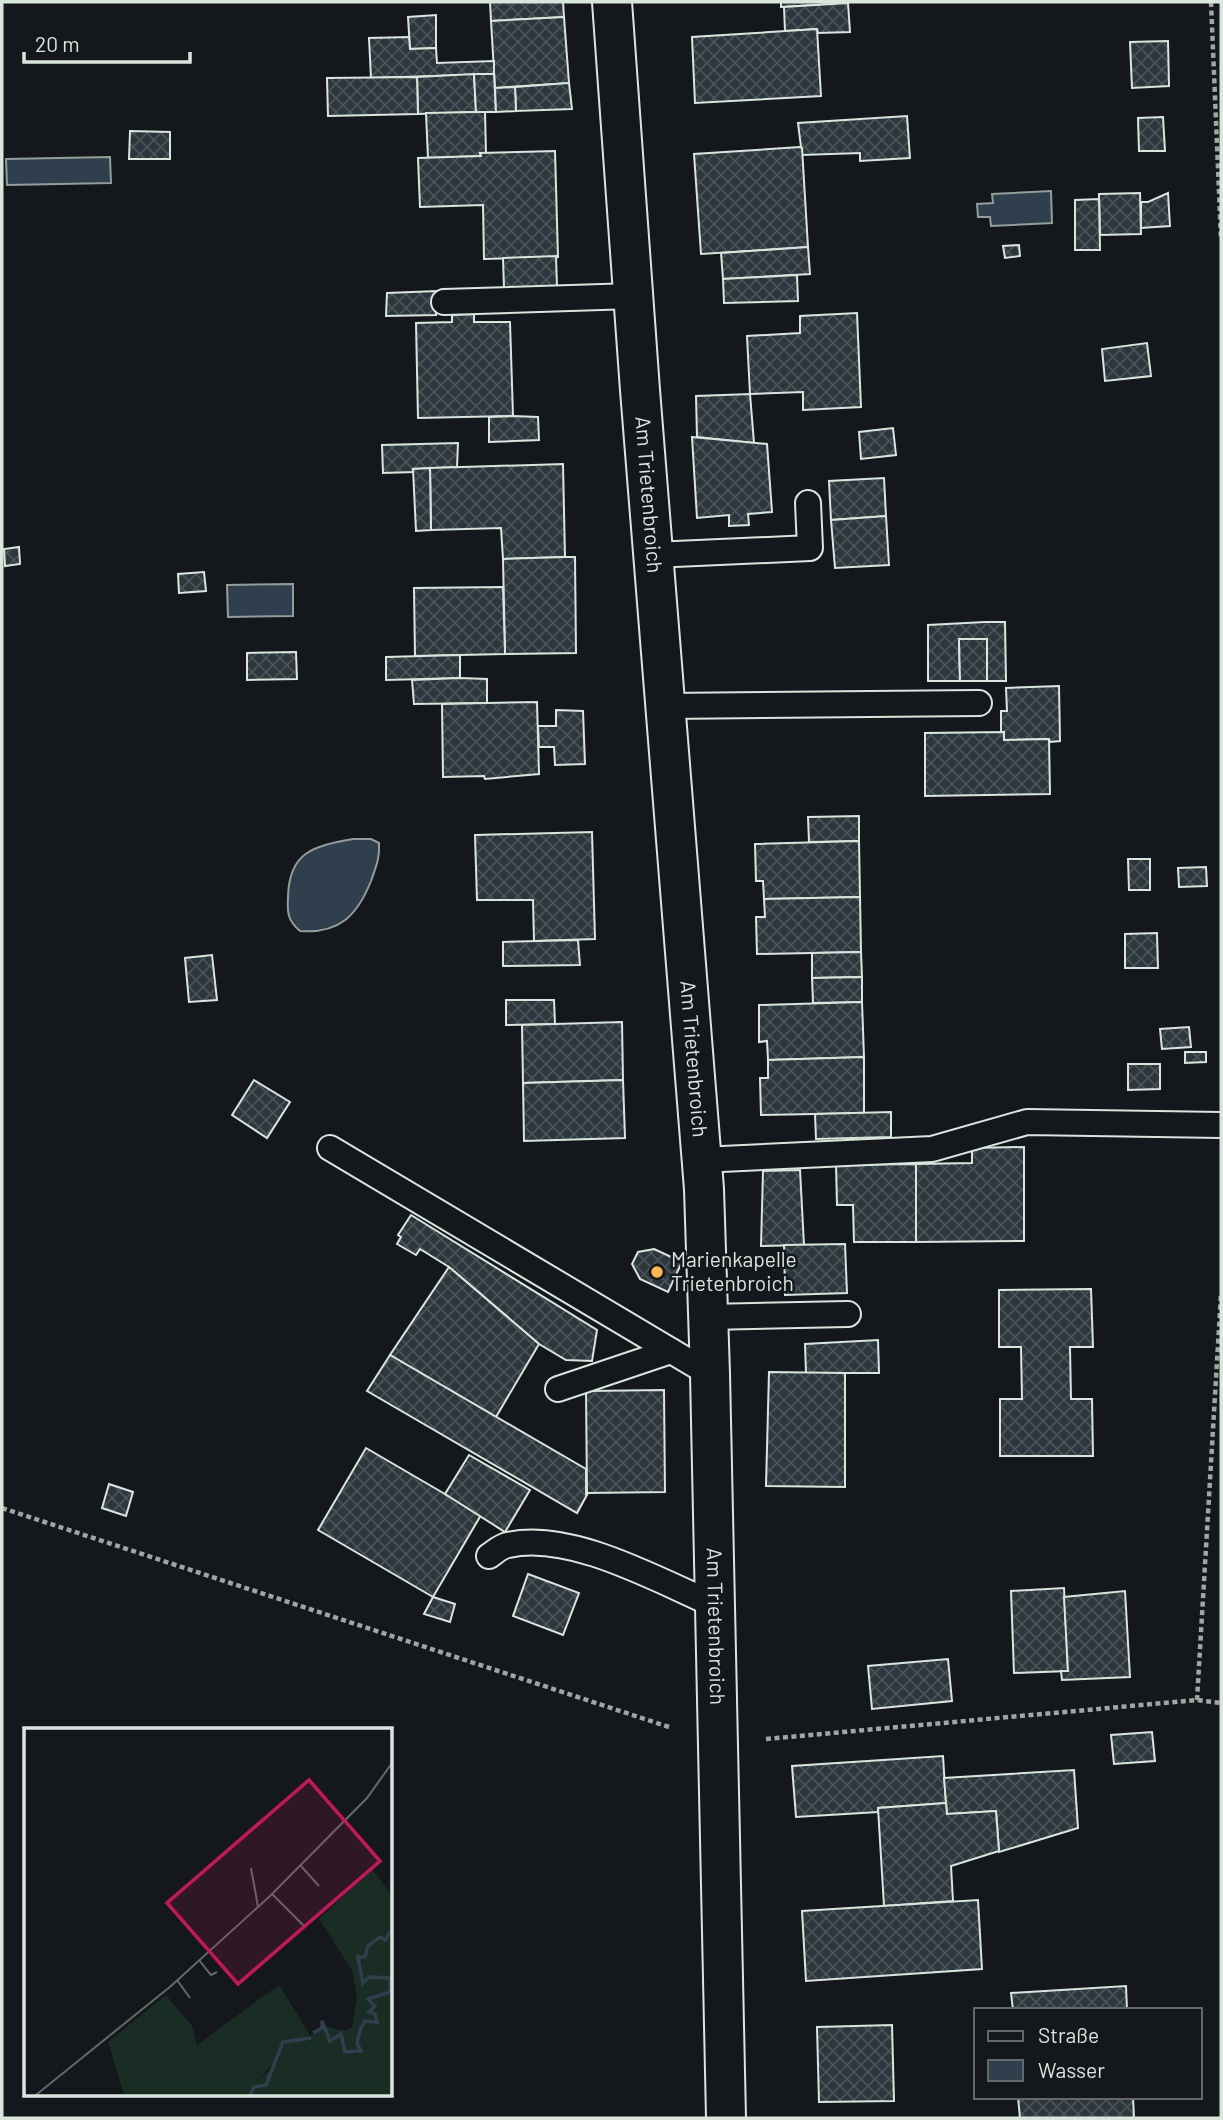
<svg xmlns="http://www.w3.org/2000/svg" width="1223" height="2120" viewBox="0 0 1223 2120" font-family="Barlow,sans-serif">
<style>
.water{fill:#2f3f4d;stroke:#939e99;stroke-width:2}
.building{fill:url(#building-cross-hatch);stroke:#d8e6dc;stroke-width:2}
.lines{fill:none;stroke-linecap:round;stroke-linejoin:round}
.service-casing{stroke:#d8e6dc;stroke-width:28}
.minor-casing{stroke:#d8e6dc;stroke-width:42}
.path{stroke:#9da8a2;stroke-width:4.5;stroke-dasharray:5 3.5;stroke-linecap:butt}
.service{stroke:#14181c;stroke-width:24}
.minor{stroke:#14181c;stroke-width:38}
.poi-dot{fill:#ffb74d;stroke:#14181c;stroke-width:2.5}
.labels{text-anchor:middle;stroke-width:5;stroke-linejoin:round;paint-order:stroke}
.street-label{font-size:21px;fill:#d8e6dc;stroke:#14181c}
.poi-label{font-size:21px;fill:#d8e6dc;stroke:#14181c;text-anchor:start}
.inset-river{fill:none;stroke:#2f3f4d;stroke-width:3.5}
.inset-road{fill:none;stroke:#626a69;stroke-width:2}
.view{fill:#c2185b;fill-opacity:0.15;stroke:#c2185b;stroke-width:3.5}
.inset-edge{fill:none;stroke:#d8e6dc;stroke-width:3.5}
</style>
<defs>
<pattern id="building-cross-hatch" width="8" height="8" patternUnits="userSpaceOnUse" patternTransform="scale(1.75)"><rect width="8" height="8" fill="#2c363c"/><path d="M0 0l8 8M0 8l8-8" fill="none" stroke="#4a5358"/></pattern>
</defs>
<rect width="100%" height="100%" fill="#14181c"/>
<g class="water">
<path d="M110,157L111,183L7,185L6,159Z"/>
<path d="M1051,191L1052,223L991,226L990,217H978L977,204L993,203L992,194Z"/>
<path d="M293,584V616L228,617L227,585Z"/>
<path d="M353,839H371L379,843C380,858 376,867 371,881C357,916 339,934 300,931C288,921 287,913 288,897C289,852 313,846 353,839Z"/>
</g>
<g class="building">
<path d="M490,2H563L564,17L491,21Z"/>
<path d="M781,2H848V3L781,7Z"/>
<path d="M848,3L850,32L818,33L817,29L785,31L784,7Z"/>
<path d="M436,15V48L410,49L408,17Z"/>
<path d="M564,17L569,83L495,88L491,21Z"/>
<path d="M817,29L821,96L695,103L692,37Z"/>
<path d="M409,37L410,49L436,48L437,63L494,61V74L371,78L369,38Z"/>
<path d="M1168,41L1169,86L1132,88L1130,42Z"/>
<path d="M474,74L476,112L418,114L417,77Z"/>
<path d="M474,74H494L496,112H476Z"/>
<path d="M417,77L418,114L328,116L327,78Z"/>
<path d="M569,83L572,109L516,111L515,87Z"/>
<path d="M515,87L516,111L496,112L495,88Z"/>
<path d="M476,112H485L486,153H480L481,156L428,158L426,113Z"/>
<path d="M907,116L910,158L860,161V153L802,155L798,123Z"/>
<path d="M1163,117L1165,151H1139L1138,118Z"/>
<path d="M130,131L170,132V159H129Z"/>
<path d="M800,147L802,148L808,247L701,254L694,154Z"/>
<path d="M555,151L558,257L484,259L483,205L420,207L418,158L481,156L480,153Z"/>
<path d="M1140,193L1141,234L1100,235L1099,194Z"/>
<path d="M1168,193L1170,226L1141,228V202H1148Z"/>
<path d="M1099,199L1100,250H1075V200Z"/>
<path d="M1019,245L1020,256L1005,258L1003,246Z"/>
<path d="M808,247L810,274L723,279L721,253Z"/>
<path d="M556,256L557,287L504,288L503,258Z"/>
<path d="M797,275L798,301L724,303L723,279Z"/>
<path d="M437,291L436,315L386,316L387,293Z"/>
<path d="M857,313L861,407L803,410V392L750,394L747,336L800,333V316Z"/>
<path d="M474,314V322H510L513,416L418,418L416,323L452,322V315Z"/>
<path d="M1147,343L1151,376L1105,381L1102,349Z"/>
<path d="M750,394L754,443L697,437L696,396Z"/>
<path d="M513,416L538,417L539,440L489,442V417Z"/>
<path d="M893,428L896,455L861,459L859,432Z"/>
<path d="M692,437L767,444L772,512L748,514L749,525L729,526V515L697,518Z"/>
<path d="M458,443L457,467L413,469L414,472L383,473L382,445Z"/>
<path d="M563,464L565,557L503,559L501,528L431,530L430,468Z"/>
<path d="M430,468L431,530L416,531L413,469Z"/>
<path d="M884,478L886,516L831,520L829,481Z"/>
<path d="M886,516L889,565L835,568L831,520Z"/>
<path d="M19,547L20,564L5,566L4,549Z"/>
<path d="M565,557H575L576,653L505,654L503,559Z"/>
<path d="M204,572L206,591L179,593L178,574Z"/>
<path d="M503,587L505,654L415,656L414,588Z"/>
<path d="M985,622H1005L1006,681H987V639H959L960,681H928V625Z"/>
<path d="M959,639H987V681H960Z"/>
<path d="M296,652L297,679L247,680V653Z"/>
<path d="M460,655V678L386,680V657Z"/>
<path d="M460,678L487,679V703L414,704L412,680Z"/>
<path d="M1059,686L1060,741L1050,742L1049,739L1004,740V732L1001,733V711H1007L1006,688Z"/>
<path d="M537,702L539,774L485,779L484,776L443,777L442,704Z"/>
<path d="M556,710L583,711L585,764L555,765L554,747H539L538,726H556Z"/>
<path d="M1004,732V740L1049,739L1050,794L925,796V733Z"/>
<path d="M859,816V841L809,842L808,817Z"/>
<path d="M592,832L595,939L534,941L533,900H477L475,835Z"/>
<path d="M859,841L860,897L764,899L763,881H756L755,844Z"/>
<path d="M1128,859H1150V890H1129Z"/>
<path d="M1206,867L1207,886L1179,887L1178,868Z"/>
<path d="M860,897L861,952L757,954L756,917H765L764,899Z"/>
<path d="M1157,933L1158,968H1125V934Z"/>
<path d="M578,940L580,965L503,966V942Z"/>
<path d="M861,952L862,977L812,978V953Z"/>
<path d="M212,955L217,1000L189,1002L185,958Z"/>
<path d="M862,977V1002L813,1003L812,978Z"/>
<path d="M506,1000H554L555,1024L506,1025Z"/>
<path d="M862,1002L864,1057L768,1060L767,1041L759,1042V1005Z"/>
<path d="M622,1022L623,1080L523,1083L522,1025Z"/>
<path d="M1189,1027L1191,1047L1162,1049L1160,1029Z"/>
<path d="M1185,1052H1206V1062L1185,1063Z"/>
<path d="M864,1057V1113L761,1115L760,1078H768V1060Z"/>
<path d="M1128,1064H1160V1089L1128,1090Z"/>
<path d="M254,1080L290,1102L267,1138L232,1115Z"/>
<path d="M623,1080L625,1138L524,1141L523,1083Z"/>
<path d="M891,1112V1137L816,1139L815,1114Z"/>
<path d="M1024,1147V1241L916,1242V1164L972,1163V1148Z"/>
<path d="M916,1164V1242H854L853,1205H837L836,1165Z"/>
<path d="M800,1170L804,1245L761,1246L763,1171Z"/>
<path d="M411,1215L597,1330L592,1361L566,1360L539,1344L449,1267L420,1249L416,1255L397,1244L401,1237L398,1235Z"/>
<path d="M845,1244L847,1293L785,1295L784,1245Z"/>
<path d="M654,1249L682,1262L668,1292L640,1279L632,1264L638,1252Z"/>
<path d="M449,1267L539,1344L496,1417L390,1355Z"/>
<path d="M1091,1289L1093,1347H1070L1071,1399H1092L1093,1456H1000V1399H1022L1021,1347H999V1290Z"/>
<path d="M878,1340L879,1373H806L805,1344Z"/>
<path d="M390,1355L586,1469V1494L588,1493L577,1513L367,1391Z"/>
<path d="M769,1372L845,1373V1487L766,1486Z"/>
<path d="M664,1390L665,1492L587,1493L586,1391Z"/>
<path d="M366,1448L481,1515L433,1597L318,1530Z"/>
<path d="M469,1455L530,1490L505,1532L445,1494Z"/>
<path d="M109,1484L133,1492L126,1516L102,1508Z"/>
<path d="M528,1574L579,1593L563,1635L513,1616Z"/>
<path d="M1064,1588L1068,1671L1014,1673L1011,1591Z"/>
<path d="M1125,1591L1130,1677L1062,1680L1061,1671H1068L1064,1597Z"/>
<path d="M433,1597L455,1604L450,1622L424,1614Z"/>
<path d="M948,1659L952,1701L872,1709L868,1666Z"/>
<path d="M1152,1732L1155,1761L1114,1764L1111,1735Z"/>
<path d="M943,1756L946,1803L878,1808V1812L796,1817L792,1766Z"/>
<path d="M1074,1770L1078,1828L999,1852L996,1811L947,1814L944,1778Z"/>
<path d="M946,1803L947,1814L996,1811L999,1851L951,1866L953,1901L884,1906L878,1808Z"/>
<path d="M978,1900L982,1969L806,1981L802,1911Z"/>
<path d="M1126,1986L1127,2010H1013L1011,1993Z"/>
<path d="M892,2025L894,2101L819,2102L817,2027Z"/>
<path d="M1018,2097H1133L1134,2118H1020Z"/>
</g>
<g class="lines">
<defs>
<g id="service">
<path d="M444,302L633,296"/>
<path d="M653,555L810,548L808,503"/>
<path d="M665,706L979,703"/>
<path d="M330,1148L710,1374"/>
<path d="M701,1160L932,1149L1027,1122L1221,1125"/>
<path d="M708,1317L848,1314"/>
<path d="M558,1389L671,1351"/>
<path d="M489,1556C495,1552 501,1546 508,1545C571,1531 657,1580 715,1605"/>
</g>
<g id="minor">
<path id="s1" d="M612,2L640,390L704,1189L710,1374L726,2118"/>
</g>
</defs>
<use href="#service" class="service-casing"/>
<use href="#minor" class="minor-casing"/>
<g class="path">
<path d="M1211,2L1221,239"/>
<path d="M2,1508L669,1727"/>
<path d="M1197,1700L1221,1294"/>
<path d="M766,1739L1197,1700L1221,1703"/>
</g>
<use href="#service" class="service"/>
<use href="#minor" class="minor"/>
</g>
<circle class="poi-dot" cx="657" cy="1272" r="7"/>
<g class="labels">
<g class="street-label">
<text dy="7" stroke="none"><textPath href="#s1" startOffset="494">Am Trietenbroich</textPath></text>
<text dy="7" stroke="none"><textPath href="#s1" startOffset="1060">Am Trietenbroich</textPath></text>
<text dy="7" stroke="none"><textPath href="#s1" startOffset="1628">Am Trietenbroich</textPath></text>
</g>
<g class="poi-label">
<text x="671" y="1267">Marienkapelle<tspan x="671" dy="24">Trietenbroich</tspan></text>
</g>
</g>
<g transform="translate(24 1728)">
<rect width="368" height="368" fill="#14181c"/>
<path d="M255,257L286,307L260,324L234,352L173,317Z" fill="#1a2d24"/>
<path d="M348,141L367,166V367H100L84,314L142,267L168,298L173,317L234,352L287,307L302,299L322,303L328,299L333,270L328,242L295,191Z" fill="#1a2d24"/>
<path d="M367,203V367H226L252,340L259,315L285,312L298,300L297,294L305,313L315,307L322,324H335V302L340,293L347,296L352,292L344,285L348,277L344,272L363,266L365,252L345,250L339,255L334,230Z" fill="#1a2d24"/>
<path class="inset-river" d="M289,305L298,300V293L306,313L317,306L321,324L337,323L333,315L336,302L341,293L353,294L351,286L345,284L351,278L344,271L366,264V250L345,249L339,255L334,229H341L344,218L356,209L361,212L368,202M226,367L230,359L242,357L259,314L287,310"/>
<path class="inset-road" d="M276,137L295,158M227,140L234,179M248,166L281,199M175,232L187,247L193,244M153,252L166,270M12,367L147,258L246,168L343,70L368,35"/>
<path class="view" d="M285,52L356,133L214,256L143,175Z"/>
<rect width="368" height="368" class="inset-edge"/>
</g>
<rect width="1223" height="2120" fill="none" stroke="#d8e6dc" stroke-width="7"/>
<rect x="974" y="2008" width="228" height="91" fill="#14181c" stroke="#626a69" stroke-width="2"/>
<rect x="988" y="2031" width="35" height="10" fill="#14181c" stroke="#626a69" stroke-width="2"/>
<text x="1038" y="2043" font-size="21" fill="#d8e6dc">Straße</text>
<rect x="988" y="2060" width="35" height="21" fill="#2f3f4d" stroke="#626a69" stroke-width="2"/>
<text x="1038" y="2078" font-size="21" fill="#d8e6dc">Wasser</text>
<path d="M24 52v10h166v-10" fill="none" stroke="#d8e6dc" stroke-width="3.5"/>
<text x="35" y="52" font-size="21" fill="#d8e6dc" stroke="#14181c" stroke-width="5" paint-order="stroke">20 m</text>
</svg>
